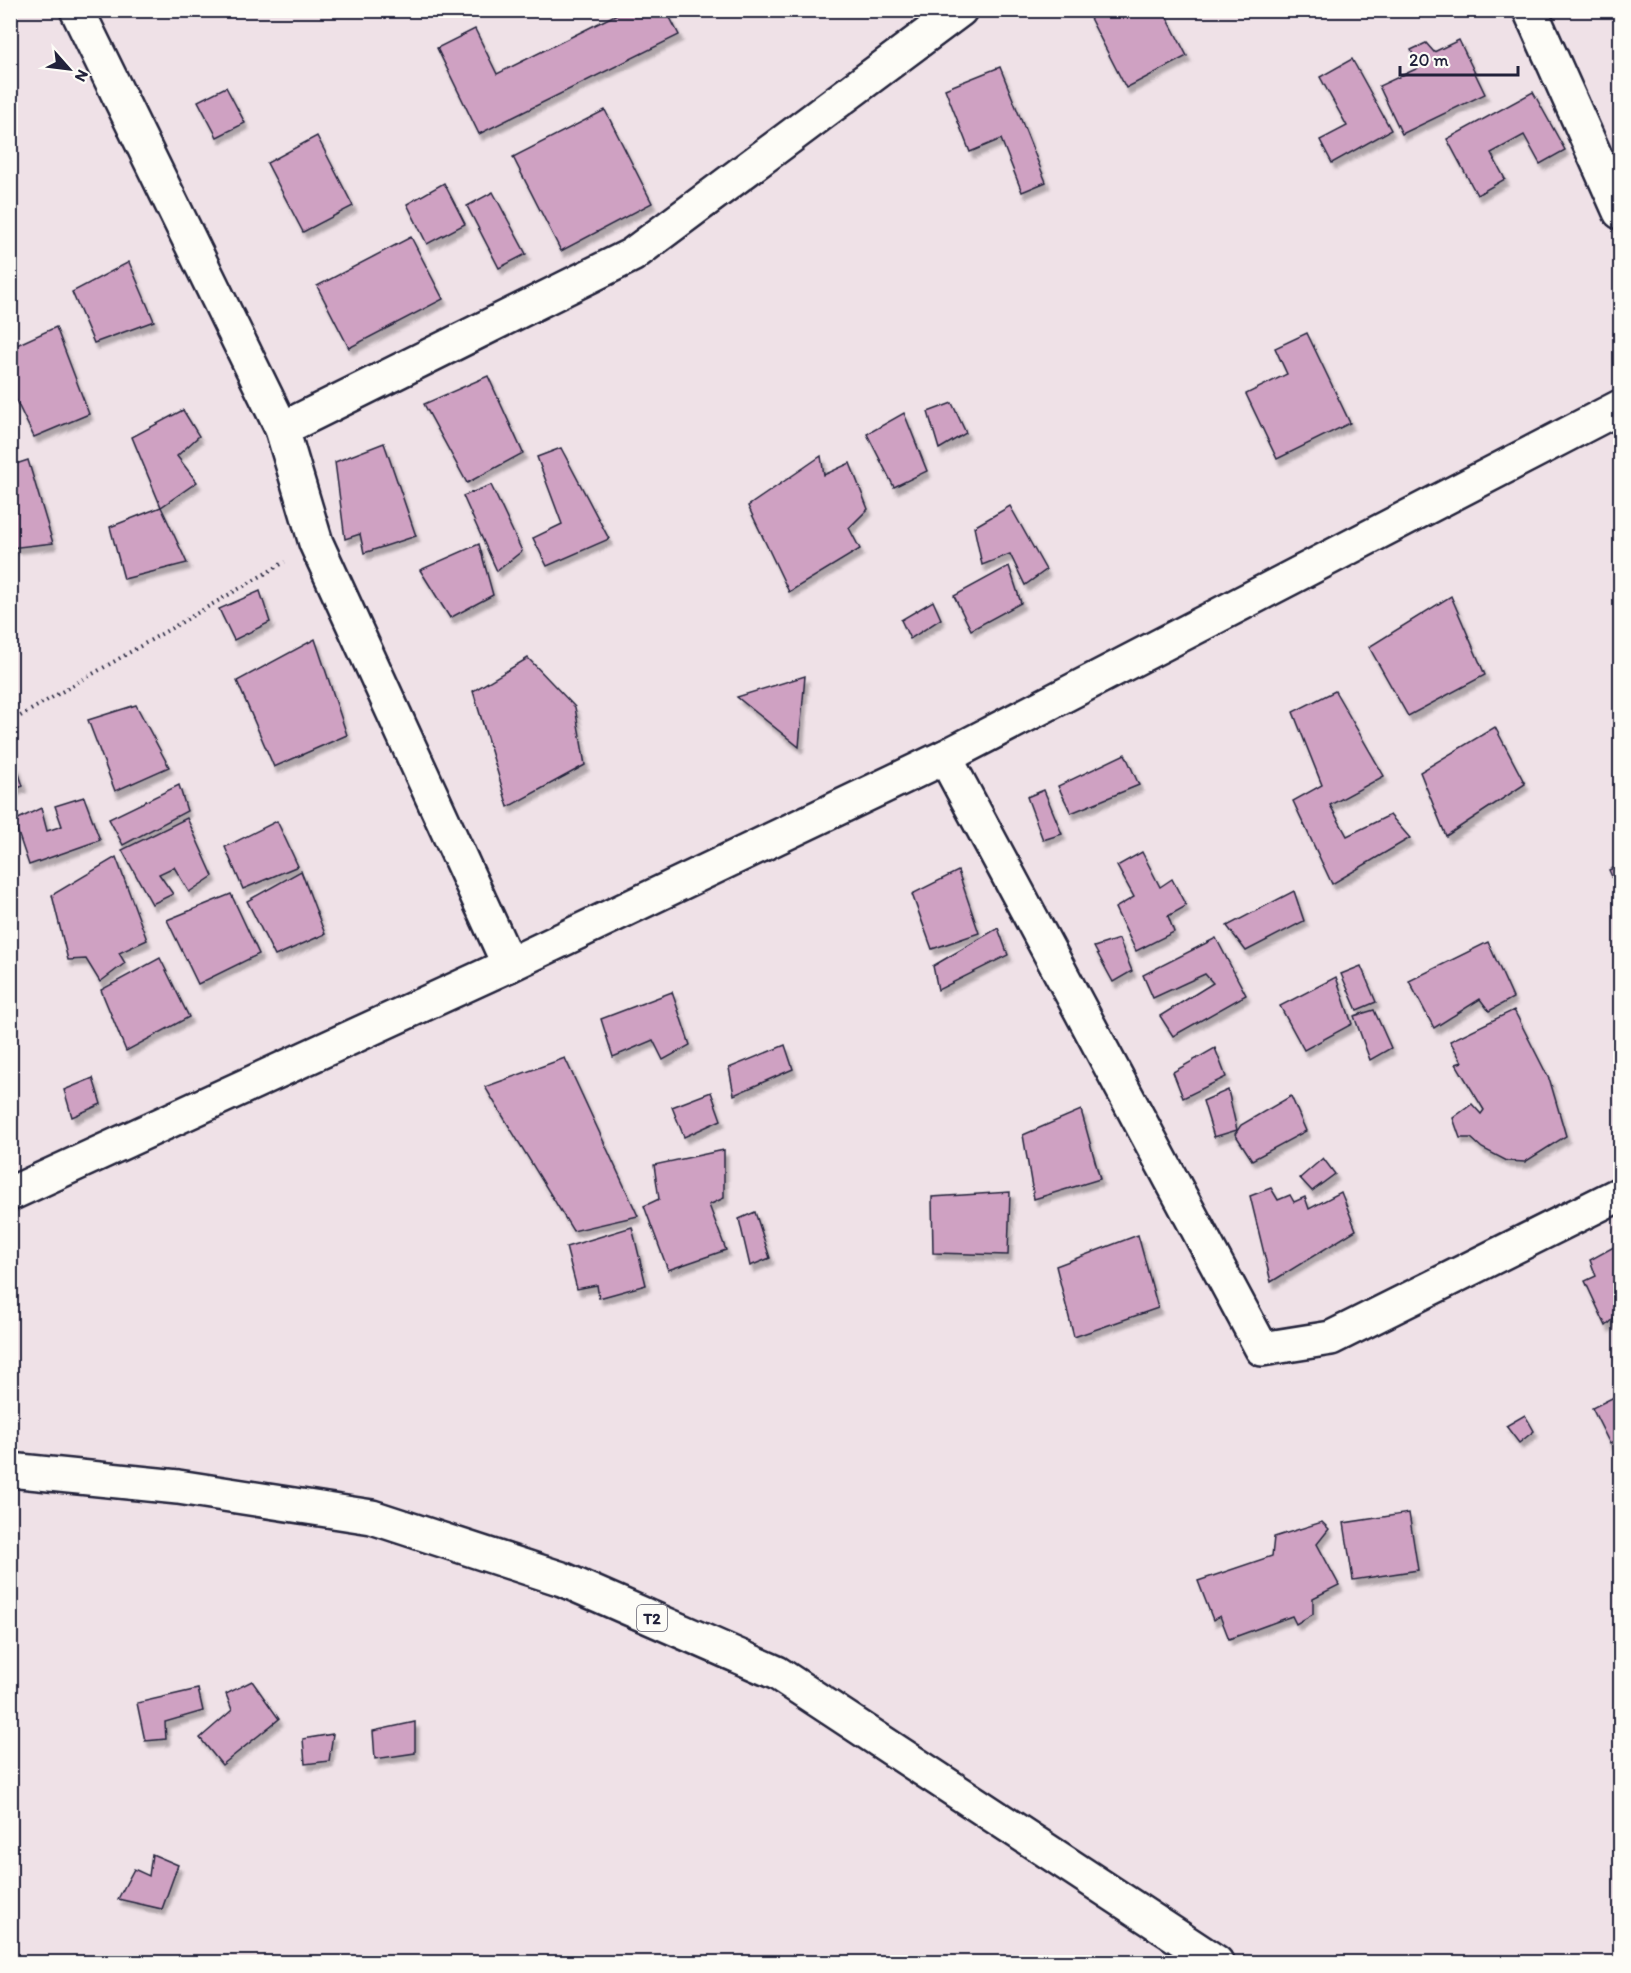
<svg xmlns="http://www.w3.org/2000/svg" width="1631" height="1973" viewBox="0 0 1631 1973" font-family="Itim,sans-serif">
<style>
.building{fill:#cfa1c2;stroke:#22223b;stroke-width:1.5;filter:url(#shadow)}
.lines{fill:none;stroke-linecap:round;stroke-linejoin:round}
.minor-casing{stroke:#22223b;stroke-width:38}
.trunk-casing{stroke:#22223b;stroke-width:38}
.path{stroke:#22223b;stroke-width:4;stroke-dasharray:1.5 4.5;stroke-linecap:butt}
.minor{stroke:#fdfcf7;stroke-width:33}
.trunk{stroke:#fdfcf7;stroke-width:33}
.labels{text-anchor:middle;stroke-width:6;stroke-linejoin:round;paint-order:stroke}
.shield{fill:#fdfcf7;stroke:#646373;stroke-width:1.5}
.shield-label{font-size:16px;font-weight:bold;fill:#22223b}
</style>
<defs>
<filter id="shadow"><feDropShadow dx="3.5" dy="6" stdDeviation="1.5" flood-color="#0004"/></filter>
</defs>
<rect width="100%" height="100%" fill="#efe1e7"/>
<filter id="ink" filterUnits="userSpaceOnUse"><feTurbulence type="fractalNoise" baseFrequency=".0167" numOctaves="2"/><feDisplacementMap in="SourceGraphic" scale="12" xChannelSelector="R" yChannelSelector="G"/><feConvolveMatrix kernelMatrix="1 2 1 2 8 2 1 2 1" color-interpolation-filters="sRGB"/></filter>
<g filter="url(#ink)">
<g class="building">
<path d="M618,10H666L679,35L479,134L437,48L475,29L497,74L619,13Z"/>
<path d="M1104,10H1163L1187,56L1126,88L1090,18Z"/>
<path d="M1459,40L1485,94L1402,134L1379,86L1418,68L1411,50L1426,43L1434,52Z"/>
<path d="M1352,59L1391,130L1332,163L1320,140L1347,126L1320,77Z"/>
<path d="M1000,67L1046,182L1022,192L1001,139L970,152L945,89Z"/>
<path d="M226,87L245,123L217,137L198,101Z"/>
<path d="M1533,92L1565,150L1540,164L1524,135L1491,153L1505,179L1477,195L1447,139Z"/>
<path d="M605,110L652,203L561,251L513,157Z"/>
<path d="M317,136L353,206L303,232L267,163Z"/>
<path d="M444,183L465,224L427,244L407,204Z"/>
<path d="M493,192L526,254L499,268L467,206Z"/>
<path d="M411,237L443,299L349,348L317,286Z"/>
<path d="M129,262L154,321L94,343L72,292Z"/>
<path d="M56,327L89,414L34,437L10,388V348Z"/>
<path d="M1307,333L1350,423L1277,459L1246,394L1287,374L1275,348Z"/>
<path d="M488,376L523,453L467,483L424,404Z"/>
<path d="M952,403L966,433L939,449L928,412Z"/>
<path d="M183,410L199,436L177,456L197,482L161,507L132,437Z"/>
<path d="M904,413L927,471L894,487L867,434Z"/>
<path d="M384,443L416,536L364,553L360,534L345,539L335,462Z"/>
<path d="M561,448L609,539L547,566L533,538L562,524L537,457Z"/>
<path d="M821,456L824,475L850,463L868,509L849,528L860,549L789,592L748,506Z"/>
<path d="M28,460L53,543L10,548V466Z"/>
<path d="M491,485L522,551L497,571L463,496Z"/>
<path d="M1010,506L1046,570L1025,585L1010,554L982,565L974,527Z"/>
<path d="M161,507L187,563L124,579L110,527Z"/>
<path d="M479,544L493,595L450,618L420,570Z"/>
<path d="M1009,566L1021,603L971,630L954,596Z"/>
<path d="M260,591L270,622L234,640L219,609Z"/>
<path d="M1451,596L1485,675L1408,716L1369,647Z"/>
<path d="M933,601L941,619L910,639L901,620Z"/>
<path d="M315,639L347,735L274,767L237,681Z"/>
<path d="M528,658L575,707L585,765L508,807L473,691Z"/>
<path d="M805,676L799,747L737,697Z"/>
<path d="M1335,691L1384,776L1330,805L1347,836L1390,815L1410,838L1332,884L1293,801L1322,785L1293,712Z"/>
<path d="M136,705L169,767L115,791L88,720Z"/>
<path d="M1495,727L1525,784L1446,836L1420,772Z"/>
<path d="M1125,754L1139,785L1071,813L1058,786Z"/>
<path d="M16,765L23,786L10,791V767Z"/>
<path d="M179,785L187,811L123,845L109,819Z"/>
<path d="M1044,790L1062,834L1043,840L1027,797Z"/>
<path d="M84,797L100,840L29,865L14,821L41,808L47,831L62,826L55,806Z"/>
<path d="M187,818L213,876L189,892L174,867L159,874L173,894L152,904L122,850Z"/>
<path d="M277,821L298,866L243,889L225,847Z"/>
<path d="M1142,852L1160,887L1172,879L1186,906L1168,916L1174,932L1136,951L1115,908L1134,897L1117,866Z"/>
<path d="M116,857L147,940L119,953L125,963L100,982L86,959L68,960L52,895Z"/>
<path d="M1620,865V895L1609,870Z"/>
<path d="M301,871L325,934L275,956L247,901Z"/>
<path d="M958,871L979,933L932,949L912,894Z"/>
<path d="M1294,891L1304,921L1246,951L1227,926Z"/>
<path d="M231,894L259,954L198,984L167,920Z"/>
<path d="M998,928L1008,955L938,990L933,966Z"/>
<path d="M1216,938L1246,995L1173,1036L1160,1016L1213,983L1205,974L1153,998L1143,975Z"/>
<path d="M1119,939L1132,971L1113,982L1094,947Z"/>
<path d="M1488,942L1513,998L1489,1011L1480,999L1434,1028L1409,981Z"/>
<path d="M160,958L189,1017L126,1051L101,990Z"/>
<path d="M1361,966L1376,1002L1357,1010L1341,974Z"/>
<path d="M1336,977L1352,1024L1304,1050L1280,1006Z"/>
<path d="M672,992L690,1045L663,1060L653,1040L613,1057L601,1019Z"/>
<path d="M1374,1010L1391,1048L1370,1060L1354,1016Z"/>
<path d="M1514,1010L1550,1081L1566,1136L1525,1162L1507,1161L1482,1148L1471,1138H1460L1453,1118L1472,1104L1481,1114L1484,1110L1456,1064L1462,1062L1450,1041Z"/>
<path d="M785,1045L793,1069L734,1095L729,1068Z"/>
<path d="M1215,1048L1226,1077L1183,1098L1173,1072Z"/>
<path d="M565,1058L638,1216L573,1231L485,1087Z"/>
<path d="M93,1078L101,1104L72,1117L64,1090Z"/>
<path d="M1228,1090L1237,1130L1214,1137L1203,1101Z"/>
<path d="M711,1092L721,1120L684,1137L672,1107Z"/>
<path d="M1291,1096L1306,1131L1252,1160L1235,1134L1241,1125Z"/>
<path d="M1081,1110L1100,1179L1034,1199L1023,1135Z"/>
<path d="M724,1150V1198L709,1205L726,1250L668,1270L644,1206L659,1199L654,1165Z"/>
<path d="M1323,1158L1335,1174L1312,1191L1300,1178Z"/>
<path d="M1271,1188L1278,1200L1290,1195L1294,1202L1305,1197L1309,1209L1341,1192L1356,1230L1271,1282L1250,1196Z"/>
<path d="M1010,1192L1008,1255L933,1253L932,1197Z"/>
<path d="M755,1212L770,1258L750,1266L739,1219Z"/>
<path d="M632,1227L646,1285L599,1298L597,1285L577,1289L566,1247Z"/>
<path d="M1138,1235L1158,1308L1074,1337L1056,1266Z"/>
<path d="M1619,1244L1620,1313L1606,1326L1585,1281L1596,1276L1590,1260Z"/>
<path d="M1620,1394V1445L1616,1440L1610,1444L1592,1408Z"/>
<path d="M1525,1415L1534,1431L1519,1443L1506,1426Z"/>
<path d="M1409,1513L1418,1570L1353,1580L1344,1523Z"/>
<path d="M1322,1522L1329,1529L1317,1544L1339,1585L1313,1598V1614L1296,1624L1292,1616L1229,1639L1220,1616L1213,1620L1198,1581L1272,1556L1274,1537Z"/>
<path d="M252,1681L279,1719L222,1765L200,1738L232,1710L226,1694Z"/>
<path d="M198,1689L203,1711L165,1722L166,1739L145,1741L137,1703Z"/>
<path d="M415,1722V1753L375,1759L373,1731Z"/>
<path d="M333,1734L329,1761L305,1764L303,1739Z"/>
<path d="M152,1854L178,1865L162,1909L118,1899L134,1869L149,1876Z"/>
</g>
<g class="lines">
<defs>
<g id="minor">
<path d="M77,10L282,429L316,543L509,965"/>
<path d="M1530,10L1620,212"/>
<path d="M282,429L632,255L960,10"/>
<path d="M945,757L1262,1349L1331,1338L1620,1194"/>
<path d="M10,1194L509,965L945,757L1620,407"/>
</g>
<path id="trunk" d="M10,1470L178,1487L372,1517L562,1579L777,1673L1216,1962"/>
</defs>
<use href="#minor" class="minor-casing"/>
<use href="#trunk" class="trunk-casing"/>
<path class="path" d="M10,722L285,562"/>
<use href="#minor" class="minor"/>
<use href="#trunk" class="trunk"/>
</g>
</g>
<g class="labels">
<rect class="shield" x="637" y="1605" width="30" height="26" rx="4.5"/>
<g class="shield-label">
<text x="652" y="1624">T2</text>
</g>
</g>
<rect width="1631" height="1973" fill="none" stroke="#fdfcf7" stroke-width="36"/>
<rect x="18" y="18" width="1595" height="1937" fill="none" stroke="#22223b" stroke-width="2" filter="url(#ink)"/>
<g transform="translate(69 69) rotate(118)" stroke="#fdfcf7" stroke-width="4.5" paint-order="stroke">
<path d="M0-4.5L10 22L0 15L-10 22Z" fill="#22223b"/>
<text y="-9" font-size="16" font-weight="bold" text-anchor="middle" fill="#22223b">N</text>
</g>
<path d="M1400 66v9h118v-9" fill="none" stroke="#22223b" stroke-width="3"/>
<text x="1409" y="66" font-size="18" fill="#22223b" stroke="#fdfcf7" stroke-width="4.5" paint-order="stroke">20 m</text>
</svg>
